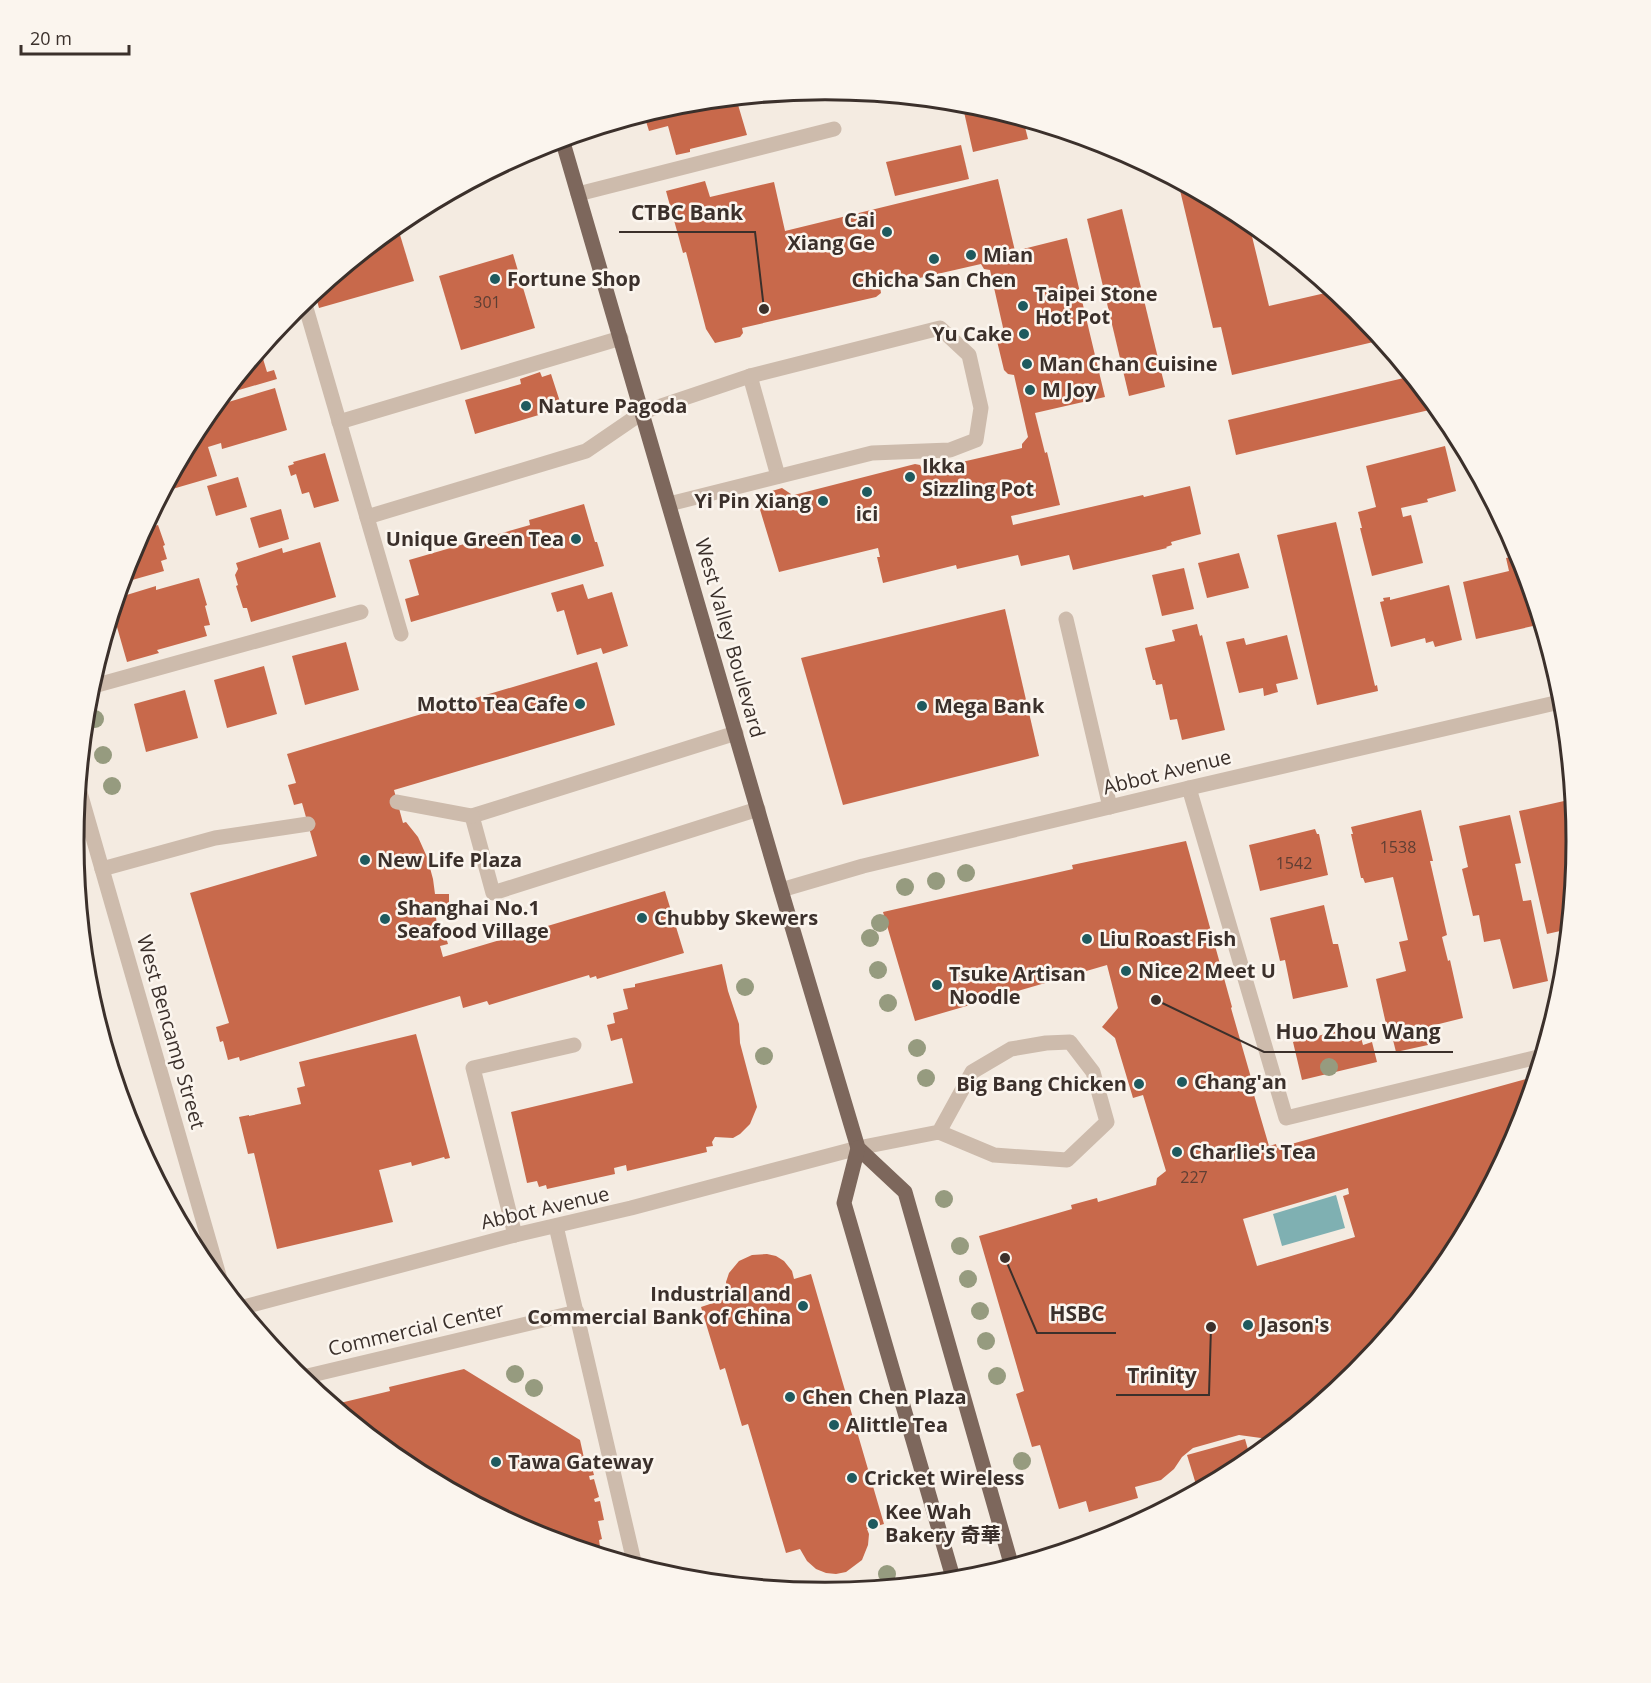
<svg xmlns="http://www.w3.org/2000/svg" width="1651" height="1683" viewBox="0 0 1651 1683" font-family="'Open Sans','Noto Sans SC',sans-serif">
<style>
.water{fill:#7fb0b2}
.building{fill:#c8694b;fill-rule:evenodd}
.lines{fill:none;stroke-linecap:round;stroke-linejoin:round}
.lane{stroke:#cdbbac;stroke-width:15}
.street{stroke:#cdbbac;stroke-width:15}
.primary{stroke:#7d675c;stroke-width:15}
.tree{fill:#969b7f}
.poi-dot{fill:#1f5a5e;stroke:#fbf5ee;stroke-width:2}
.labels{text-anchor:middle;stroke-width:5;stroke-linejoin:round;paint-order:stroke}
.number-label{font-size:16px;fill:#5e3e33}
.poi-label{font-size:20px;font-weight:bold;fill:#3b302b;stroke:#fbf5ee;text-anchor:start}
.street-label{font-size:20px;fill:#3b302b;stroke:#fbf5ee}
.rim{fill:none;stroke:#3b302b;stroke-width:3}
.leader{fill:none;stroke:#3b302b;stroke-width:2}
.callout-dot{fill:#3b302b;stroke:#fbf5ee;stroke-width:2}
.callout-label{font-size:21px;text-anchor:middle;font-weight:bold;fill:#3b302b;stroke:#fbf5ee;stroke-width:5;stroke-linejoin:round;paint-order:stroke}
</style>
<rect width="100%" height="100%" fill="#f4ebe1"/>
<path class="water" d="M1336,1195L1345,1228L1282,1246L1273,1214Z"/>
<g class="building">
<path d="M736,98L747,135L690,149V152L676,155L668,126L649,131L644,115L679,104Z"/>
<path d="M962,103L973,104L1023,119L1028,139L973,152Z"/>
<path d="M961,145L969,179L895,196L886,162Z"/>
<path d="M998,179L1015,251L1067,238L1105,397L1035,413L1045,453L1047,452L1060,505L1011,516L1013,525L1143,495L1144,497L1190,486L1201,534L1171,542L1172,545L1166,547L1167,548L1073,570L1069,555L1021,566L1018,555L957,569L956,565L883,583L877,557H880L878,548L779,572L758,503V500L762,494L782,488L791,494L790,496L915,464L920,465L923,471L1022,448V444L1028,437L1014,375L1008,374L1004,370L997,341L999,336L1004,332L990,270L984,269L981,264L880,287L881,293L876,297L742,328L743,333L740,337L715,343L706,329L686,252L683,253L666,191L705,181L710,197L774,182L785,231Z"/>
<path d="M1178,182L1248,220L1269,306L1334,291L1357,310L1382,340L1232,375L1221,327L1213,328Z"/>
<path d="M1122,209L1165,387L1129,396L1087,219Z"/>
<path d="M397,225L414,281L319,308L315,293Z"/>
<path d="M513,254L535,328L461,350L439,276Z"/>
<path d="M281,325L283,333L272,336L276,331Z"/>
<path d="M264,346L263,351L261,352L267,372L274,370L277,379L232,392V390L226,392Z"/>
<path d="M540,372L542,377L551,374L562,408L475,434L465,400L521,384L520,379Z"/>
<path d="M1412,376L1438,408L1236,455L1228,420Z"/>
<path d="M275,388L287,430L222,449L221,443L208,447L217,476L169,490L168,484L200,423L215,406Z"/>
<path d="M1445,446L1456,491L1427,499L1428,502L1401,508L1403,517L1411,515L1423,563L1372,576L1360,528H1362L1358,512L1376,507L1366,466Z"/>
<path d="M325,453L339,501L314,508L309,492L302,494L296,474L291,476L288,466L294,464L293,462Z"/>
<path d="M238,477L247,507L216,516L207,486Z"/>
<path d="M584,504L595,542H597L604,566L411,622L405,599L419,595L409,560L530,525L529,520Z"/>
<path d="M281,509L289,539L259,548L250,518Z"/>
<path d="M148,521L150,527L158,525L165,545L163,546L167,559L161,561L164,571L125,582L126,584L121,585L131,553Z"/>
<path d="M1336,522L1375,686L1377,685L1378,691L1317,705L1277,535Z"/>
<path d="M320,542L336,597L251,622L247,608H243L236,586L238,585L235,575L238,569L236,563L282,548L283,553Z"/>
<path d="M1239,553L1249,588L1207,598L1198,563Z"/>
<path d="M1521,555L1542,624L1476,639L1463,582L1509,571L1506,558Z"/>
<path d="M1184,568L1194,609L1162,616L1152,575Z"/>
<path d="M199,578L207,605L205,606L210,625L204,626L207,636L157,650L159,653L127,662L113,613L116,604L121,602L120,597L156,586V590Z"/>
<path d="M583,584L588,599L612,592L628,646L603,654L601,648L577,655L564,610L557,612L551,593Z"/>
<path d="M1449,585L1462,640L1435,647L1433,641L1426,643L1425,638L1391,647L1380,602L1384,601L1383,598L1390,597V600Z"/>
<path d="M1005,609L1039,756L843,805L801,658Z"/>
<path d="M1197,624L1200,636L1202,635L1225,730L1182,740L1177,719L1170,720L1162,684L1156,685L1155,680H1153L1145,648L1175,641L1172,630Z"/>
<path d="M1287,635L1298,679L1276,684L1278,692L1264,696L1263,688L1239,693L1226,642L1244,638L1246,645Z"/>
<path d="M346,642L359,690L305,705L292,656Z"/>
<path d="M597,662L615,725L394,790L403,823L406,822L418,837L427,857L433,879L435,894H449V910H435L438,932L444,931L448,944L440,946L443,957L665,891L684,953L597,979L596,976L590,978L589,975L489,1005L487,1001L463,1008L460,996L240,1061L239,1057L228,1060L223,1041L220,1042L216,1027L229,1023L190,893L317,856L302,803L294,805L288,785L296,783L287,754Z"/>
<path d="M264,666L277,714L227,728L214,680Z"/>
<path d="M185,690L198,738L146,752L134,704Z"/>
<path d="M1573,799L1577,842L1573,889L1567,890L1571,907L1569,929L1547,934L1519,811Z"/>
<path d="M1421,810L1433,861H1430L1447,935L1442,937L1448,961L1450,960L1463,1018L1435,1025L1437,1034L1426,1036L1428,1045L1396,1052L1391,1032L1388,1033L1376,979L1406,971L1399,942L1408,940L1393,877L1365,883L1363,878H1361L1351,834H1353L1351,827Z"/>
<path d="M1510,815L1521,863L1515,864L1523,901L1531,900L1548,981L1513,989L1500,939L1484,942L1479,915L1473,916L1462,869L1468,867L1459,826Z"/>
<path d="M1315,829L1317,834H1319L1328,875L1260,891L1249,845Z"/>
<path d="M1186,841L1232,1007L1231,1008L1256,1095H1254L1269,1146L1276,1144L1277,1148L1537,1076L1520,1130L1451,1260L1357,1373L1337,1389L1314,1404L1315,1408L1277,1439L1267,1442L1261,1438L1239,1435L1193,1448L1182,1457L1174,1469L1161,1480L1135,1487L1138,1498L1089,1512L1086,1501L1059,1509L1040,1445L1032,1447L1016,1394L1024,1391L979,1236L1072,1209L1071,1205L1097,1198L1098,1202L1156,1185L1157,1178L1166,1171L1143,1095L1133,1098L1115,1038L1102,1027L1118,1008L1107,965L915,1021L883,912L1073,869L1072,865ZM1348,1188L1349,1194L1343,1196L1355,1237L1257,1266L1243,1219Z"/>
<path d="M1324,905L1333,944H1338L1348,987L1293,999L1285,960L1280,961L1270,918Z"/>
<path d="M722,964L728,991L739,1024L740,1043L757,1107L750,1124L740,1134L733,1138L715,1137L712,1142L713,1146L706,1147L707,1152L627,1171L626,1165L614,1168L615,1174L547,1189L546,1185L539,1187L537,1181L527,1183L511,1112L633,1083L622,1038L611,1041L607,1025L615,1023L613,1013L628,1009L623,989L635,987V984Z"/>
<path d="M1358,1026L1363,1045L1372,1042L1377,1062L1302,1080L1293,1042Z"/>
<path d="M416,1034L450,1158L445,1159L444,1157L412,1166L411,1162L379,1170L393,1222L277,1249L254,1153L248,1154L239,1117L249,1115V1116L301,1104L297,1088L305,1086L299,1062Z"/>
<path d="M767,1254L776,1256L784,1261L792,1271L794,1279L811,1274L884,1524L867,1529L869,1534L868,1545L862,1560L846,1572L836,1574L826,1573L816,1569L807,1561L800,1549L786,1553L748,1424L742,1426L725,1368L720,1370L701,1307L728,1298L726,1282L729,1273L739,1261L752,1255Z"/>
<path d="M464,1369L580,1440L584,1458L589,1457L594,1475L589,1476L590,1480L594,1479L599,1497L594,1499L595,1502L600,1501L604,1520L598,1521L602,1539L599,1540L600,1547L585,1551L581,1549L580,1545L574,1547L537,1536L407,1467L329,1402L340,1400V1403L390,1391L389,1387Z"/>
<path d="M1245,1439L1251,1460L1243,1467L1198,1491L1187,1455Z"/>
</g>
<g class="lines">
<g class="lane">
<path d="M578,194L834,129"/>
<path d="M304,301L401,634"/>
<path d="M750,376L778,476"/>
<path d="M339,422L621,338"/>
<path d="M367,517L586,451L643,412L750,376L940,328L969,355L981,408L976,440L950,450L872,453L669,504"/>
<path d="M1066,619L1110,807"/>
<path d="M90,687L361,612"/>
<path d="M736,733L472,816L493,893L758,809"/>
<path d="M1189,788L1286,1118L1542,1056"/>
<path d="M397,802L472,816"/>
<path d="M102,869L215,838L308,824"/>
<path d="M858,1148L939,1132L994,1155L1067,1160L1107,1122L1093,1072L1070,1042L1046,1043L1011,1049L972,1072L939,1132"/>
<path d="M556,1226L635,1566"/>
<path d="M515,1235L473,1068L574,1045"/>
<path d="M299,1378L577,1312"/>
</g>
<g class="street">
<path d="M79,789L222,1286"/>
<path d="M781,890L863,866L1189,788L1564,701"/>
<path d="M240,1308L515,1235L631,1208L858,1148"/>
</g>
<g class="primary">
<path d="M562,139L781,890L858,1148L905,1192L1012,1567"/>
<path d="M858,1148L844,1203L954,1581"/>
</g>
</g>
<g class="tree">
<circle cx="95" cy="719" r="9"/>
<circle cx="103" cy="755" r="9"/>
<circle cx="112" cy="786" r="9"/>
<circle cx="966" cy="873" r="9"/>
<circle cx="936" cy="881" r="9"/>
<circle cx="905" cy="887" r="9"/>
<circle cx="880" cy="923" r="9"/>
<circle cx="870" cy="938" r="9"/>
<circle cx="878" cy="970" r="9"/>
<circle cx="745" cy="987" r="9"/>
<circle cx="888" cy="1003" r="9"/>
<circle cx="917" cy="1048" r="9"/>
<circle cx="764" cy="1056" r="9"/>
<circle cx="1329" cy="1067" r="9"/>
<circle cx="926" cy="1078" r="9"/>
<circle cx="944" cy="1199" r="9"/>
<circle cx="960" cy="1246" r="9"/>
<circle cx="968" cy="1279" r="9"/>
<circle cx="980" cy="1311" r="9"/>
<circle cx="986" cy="1341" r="9"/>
<circle cx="515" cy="1374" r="9"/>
<circle cx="997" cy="1376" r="9"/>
<circle cx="534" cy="1388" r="9"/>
<circle cx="1022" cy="1461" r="9"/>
<circle cx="887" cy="1574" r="9"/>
</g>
<g class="poi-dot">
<circle cx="887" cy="232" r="6"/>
<circle cx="971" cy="255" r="6"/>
<circle cx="934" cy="259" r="6"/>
<circle cx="495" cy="279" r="6"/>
<circle cx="1023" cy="306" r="6"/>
<circle cx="1024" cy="334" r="6"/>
<circle cx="1027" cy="364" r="6"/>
<circle cx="1030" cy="390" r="6"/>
<circle cx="526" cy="406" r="6"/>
<circle cx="910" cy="477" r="6"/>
<circle cx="867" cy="492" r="6"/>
<circle cx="823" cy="501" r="6"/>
<circle cx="576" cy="539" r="6"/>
<circle cx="580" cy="704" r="6"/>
<circle cx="922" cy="706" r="6"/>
<circle cx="365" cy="860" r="6"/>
<circle cx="642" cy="918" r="6"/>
<circle cx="385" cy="919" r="6"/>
<circle cx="1087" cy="939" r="6"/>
<circle cx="1126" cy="971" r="6"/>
<circle cx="937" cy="985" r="6"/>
<circle cx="1182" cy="1082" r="6"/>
<circle cx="1139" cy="1084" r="6"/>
<circle cx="1177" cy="1152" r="6"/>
<circle cx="803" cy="1306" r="6"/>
<circle cx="1248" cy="1325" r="6"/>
<circle cx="790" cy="1397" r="6"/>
<circle cx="834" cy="1425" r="6"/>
<circle cx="496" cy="1462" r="6"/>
<circle cx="852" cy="1478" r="6"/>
<circle cx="873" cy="1524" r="6"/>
</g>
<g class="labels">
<g class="number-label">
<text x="487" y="308">301</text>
<text x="1398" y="853">1538</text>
<text x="1294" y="869">1542</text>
<text x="1194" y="1183">227</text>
</g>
<g class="poi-label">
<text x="875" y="227" text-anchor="end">Cai<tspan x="875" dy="23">Xiang Ge</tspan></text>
<text x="983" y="262">Mian</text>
<text x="507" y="286">Fortune Shop</text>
<text x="934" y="287" text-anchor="middle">Chicha San Chen</text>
<text x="1035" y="301">Taipei Stone<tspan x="1035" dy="23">Hot Pot</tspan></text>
<text x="1012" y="341" text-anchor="end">Yu Cake</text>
<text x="1039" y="371">Man Chan Cuisine</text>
<text x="1042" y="397">M Joy</text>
<text x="538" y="413">Nature Pagoda</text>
<text x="922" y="473">Ikka<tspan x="922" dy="23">Sizzling Pot</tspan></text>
<text x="811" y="508" text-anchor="end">Yi Pin Xiang</text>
<text x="867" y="521" text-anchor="middle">ici</text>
<text x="564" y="546" text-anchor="end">Unique Green Tea</text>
<text x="568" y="711" text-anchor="end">Motto Tea Cafe</text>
<text x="934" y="713">Mega Bank</text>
<text x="377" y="867">New Life Plaza</text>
<text x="397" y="915">Shanghai No.1<tspan x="397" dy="23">Seafood Village</tspan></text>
<text x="654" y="925">Chubby Skewers</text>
<text x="1099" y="946">Liu Roast Fish</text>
<text x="1138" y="978">Nice 2 Meet U</text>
<text x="949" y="981">Tsuke Artisan<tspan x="949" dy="23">Noodle</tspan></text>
<text x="1194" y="1089">Chang'an</text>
<text x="1127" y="1091" text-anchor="end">Big Bang Chicken</text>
<text x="1189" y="1159">Charlie's Tea</text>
<text x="791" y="1301" text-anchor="end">Industrial and<tspan x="791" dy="23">Commercial Bank of China</tspan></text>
<text x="1260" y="1332">Jason's</text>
<text x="802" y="1404">Chen Chen Plaza</text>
<text x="846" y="1432">Alittle Tea</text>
<text x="508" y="1469">Tawa Gateway</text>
<text x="864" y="1485">Cricket Wireless</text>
<text x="885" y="1519">Kee Wah<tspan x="885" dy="23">Bakery 奇華</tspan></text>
</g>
<g class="street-label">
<text transform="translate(730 638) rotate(74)" y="7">West Valley Boulevard</text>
<text transform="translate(1167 772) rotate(-14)" y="7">Abbot Avenue</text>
<text transform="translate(171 1032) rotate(74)" y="7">West Bencamp Street</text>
<text transform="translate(545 1208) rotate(-13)" y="7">Abbot Avenue</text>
<text transform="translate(416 1329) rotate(-13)" y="7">Commercial Center</text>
</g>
</g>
<path d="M0 0H1651V1683H0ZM84 841a741 741 0 1 1 1482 0a741 741 0 1 1-1482 0Z" fill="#fbf5ee" fill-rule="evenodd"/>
<path class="rim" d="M84 841a741 741 0 1 1 1482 0a741 741 0 1 1-1482 0Z"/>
<path class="leader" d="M764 309L755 232H619M1156 1000L1264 1052H1453M1005 1258L1037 1333H1116M1211 1327L1209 1395H1116"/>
<g class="callout-dot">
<circle cx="764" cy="309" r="6"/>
<circle cx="1156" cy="1000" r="6"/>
<circle cx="1005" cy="1258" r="6"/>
<circle cx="1211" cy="1327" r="6"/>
</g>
<g class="callout-label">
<text x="687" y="220">CTBC Bank</text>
<text x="1358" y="1039">Huo Zhou Wang</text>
<text x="1077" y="1321">HSBC</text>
<text x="1162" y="1383">Trinity</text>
</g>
<path d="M21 45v9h108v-9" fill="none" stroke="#3b302b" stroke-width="3"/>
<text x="30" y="45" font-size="18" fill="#3b302b" stroke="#fbf5ee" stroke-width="4.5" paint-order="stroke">20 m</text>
</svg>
